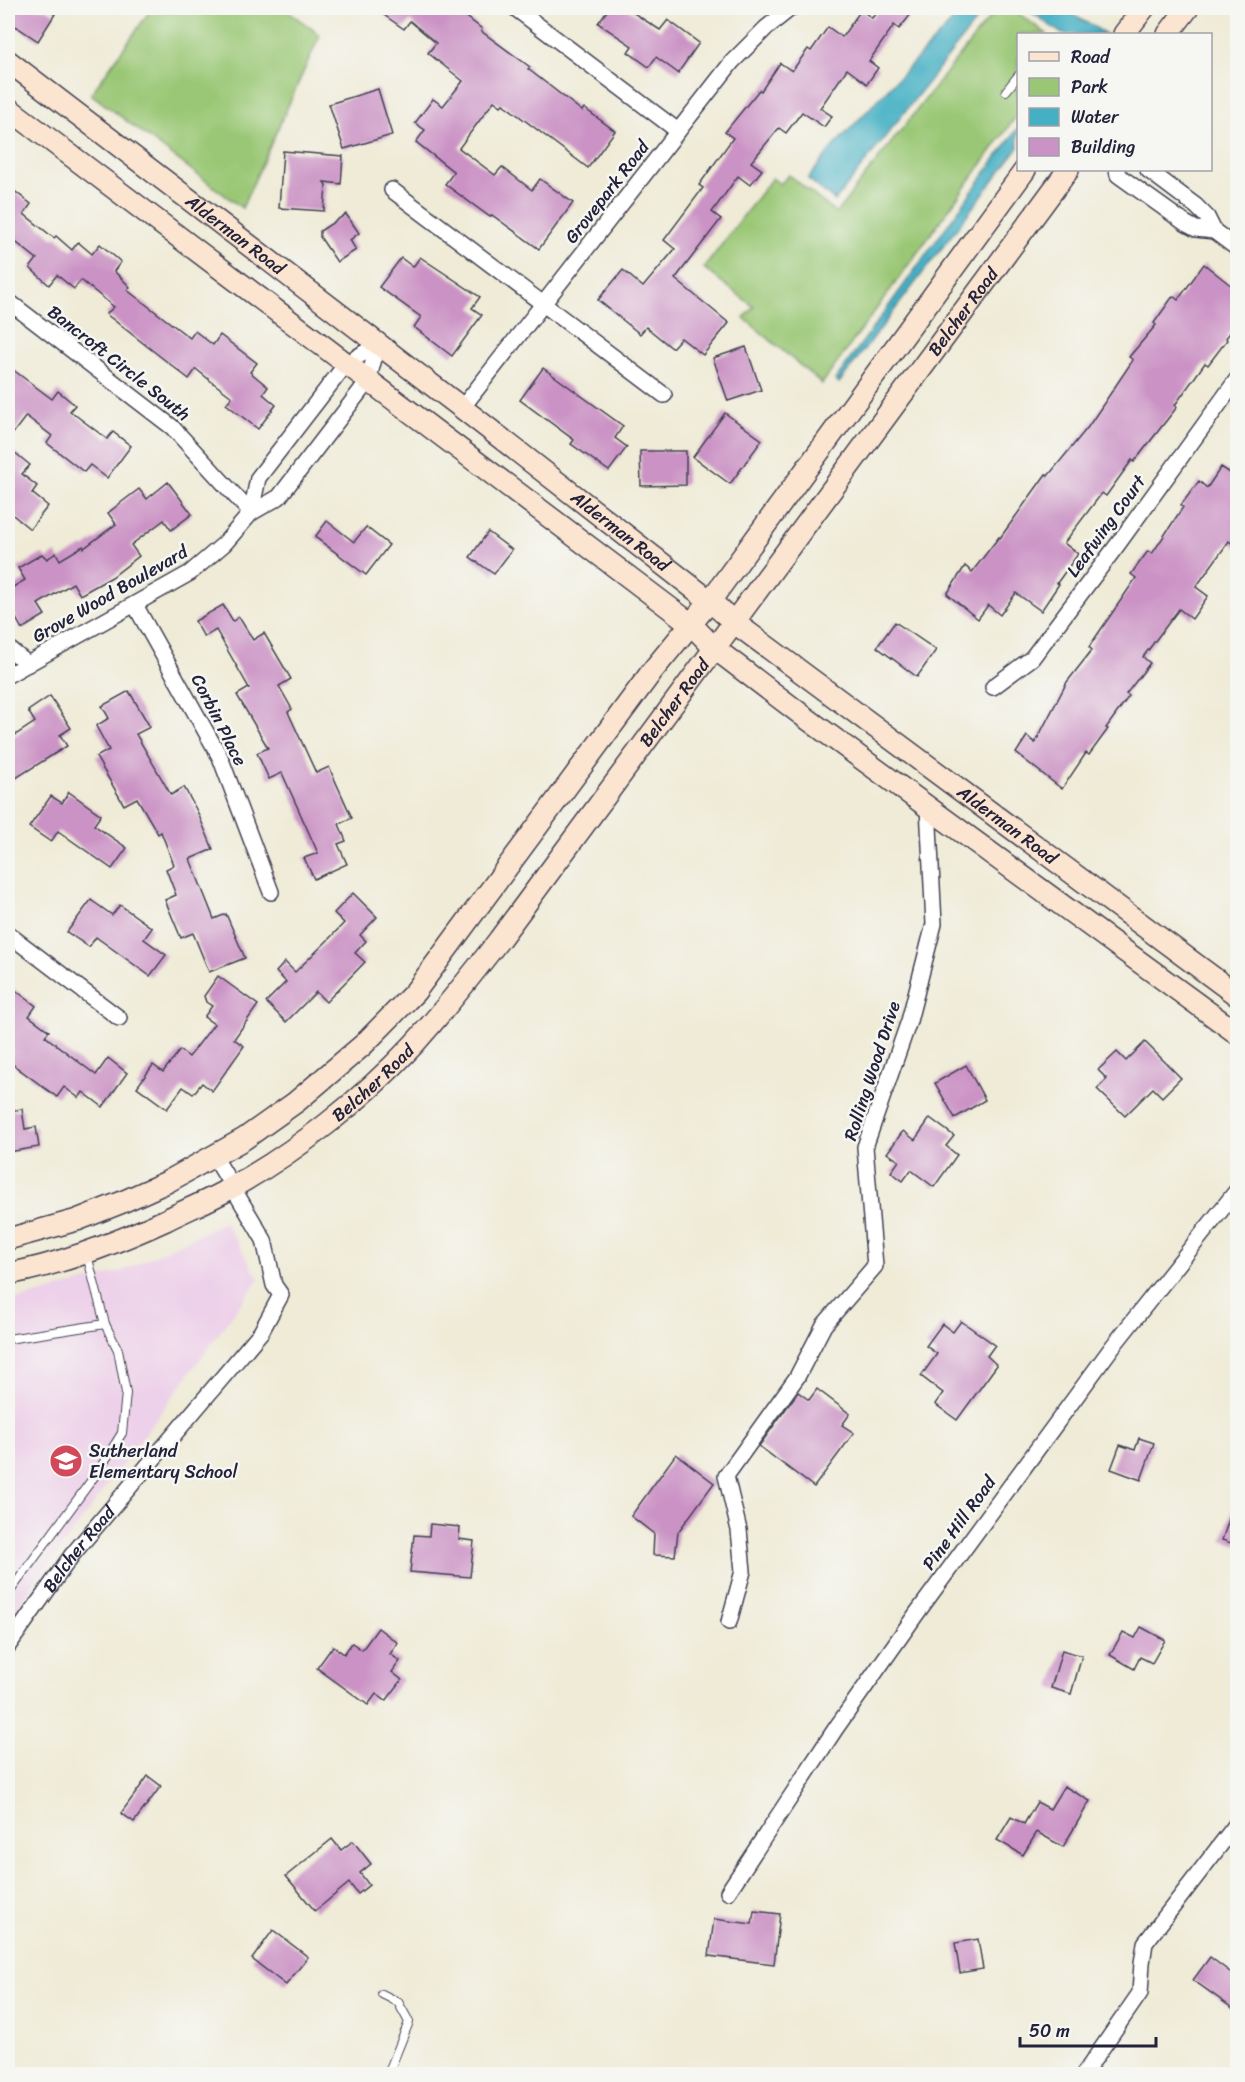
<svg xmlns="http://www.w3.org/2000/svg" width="1245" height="2082" viewBox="0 0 1245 2082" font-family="Sriracha,sans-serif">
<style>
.built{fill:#edd0e9}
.green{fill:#9ac775;stroke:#5e7458;stroke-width:1.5}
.water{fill:#45b0c4;stroke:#346980;stroke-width:1.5}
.building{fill:#cb93c5}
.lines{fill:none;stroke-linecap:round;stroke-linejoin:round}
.service-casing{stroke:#414052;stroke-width:10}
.minor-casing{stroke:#414052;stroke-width:18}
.secondary-casing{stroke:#414052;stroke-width:24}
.service{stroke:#fff;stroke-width:8}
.minor{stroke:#fff;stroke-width:15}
.secondary{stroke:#fce5d0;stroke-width:21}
.labels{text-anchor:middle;stroke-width:5;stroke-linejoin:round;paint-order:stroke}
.street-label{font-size:18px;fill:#22223b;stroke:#f6f6f2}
.poi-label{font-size:18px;fill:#22223b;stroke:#f6f6f2;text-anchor:start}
</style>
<rect width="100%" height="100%" fill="#f6f6f2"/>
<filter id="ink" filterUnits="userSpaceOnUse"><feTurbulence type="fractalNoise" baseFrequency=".0167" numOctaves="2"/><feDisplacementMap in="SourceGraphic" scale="12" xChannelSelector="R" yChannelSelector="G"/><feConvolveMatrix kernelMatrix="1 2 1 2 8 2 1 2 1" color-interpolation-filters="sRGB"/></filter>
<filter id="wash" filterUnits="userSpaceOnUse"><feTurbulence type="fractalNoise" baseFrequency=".008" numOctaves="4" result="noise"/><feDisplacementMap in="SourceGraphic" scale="24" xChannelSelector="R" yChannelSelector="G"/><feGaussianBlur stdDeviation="1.35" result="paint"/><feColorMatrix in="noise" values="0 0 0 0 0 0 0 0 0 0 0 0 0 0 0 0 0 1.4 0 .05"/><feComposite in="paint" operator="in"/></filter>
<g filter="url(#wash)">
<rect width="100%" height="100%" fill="#efebd7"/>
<path class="built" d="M225,1222L259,1279L8,1620V1302L120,1272Z"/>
<g class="green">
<path d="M152,8H284L320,35L242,208L91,94Z"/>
<path d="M997,8H1011L1047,34H1018V114L822,384L744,318L754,307L704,268L772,178L780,184L789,175L836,213Z"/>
</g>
<g class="water">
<path d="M965,8H986L835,201L808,179L830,150Z"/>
<path d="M1026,8H1062L1106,34H1062Z"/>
<path d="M1018,128V148L839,383L835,380Z"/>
</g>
<g id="blocks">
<g class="building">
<path d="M13,8H44L55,14L38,41L8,21V15Z"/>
<path d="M374,8H455L482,29L481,31L530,67L528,69L582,111L584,108L615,131L588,168L503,104L501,106L494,101L459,148L495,175L502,167L532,190L540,179L573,203L539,249L492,215L490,217L445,184L454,172L416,142L425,130L415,123L433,99L443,106L463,81L428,53L436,43L410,21L404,29Z"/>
<path d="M609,8H626L660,30L668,20L699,43L678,73L656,57L649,67L628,52L632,46L598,23Z"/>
<path d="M880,8H916L899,29L894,25L869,61L878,68L867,84L847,69L820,108L832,116L824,127L802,112L786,133L779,128L751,162L762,170L750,185L738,176L712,212L721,219L675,279L729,323L703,355L681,338L672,348L646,327L640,334L598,300L623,270L643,287L675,249L664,240L703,188L699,185L733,138L725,132L759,90L761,91L780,63L792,71L808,49L811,51L828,27L842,37L861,10L872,18Z"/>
<path d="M378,89L392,135L344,149L329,104Z"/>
<path d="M283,151L343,156L341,184L324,182L326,185L324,211L279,208Z"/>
<path d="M8,186L31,204L24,214L54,238L56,236L72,250L78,242L92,254L100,244L121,262L114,271L130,287L127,290L190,338L195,331L213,345L220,335L257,363L250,372L268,387L263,394L276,405L258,429L226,404L232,397L212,382L196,369L189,379L106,314L114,307L81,280L74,289L57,275L49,285L30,268L37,259L8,236Z"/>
<path d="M346,214L359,233L350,240L356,250L337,262L320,237V231Z"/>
<path d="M420,257L480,297L472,308L482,315L452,356L414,327L421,317L379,287L401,258L413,267Z"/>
<path d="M1204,264L1238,291V322L1226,338L1227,340L1208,365L1205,363L1175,405L1177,407L1134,462L1132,460L1106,496L1102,493L1064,543L1078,554L1057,583L1059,584L1041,611L1016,593L1000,615L988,605L978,619L947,594L965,566L972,572L999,537L1000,538L1046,474L1048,476L1088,427L1133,360L1129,357L1156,325L1154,323L1173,296L1178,300Z"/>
<path d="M746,347L761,390L728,401L713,358Z"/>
<path d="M8,366L52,399L58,391L75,405L70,411L107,439L113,432L131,446L107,478L90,465L84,472L47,443L52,436L26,416L8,440Z"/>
<path d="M543,368L623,426L615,438L627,447L609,471L571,444L574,440L520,400Z"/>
<path d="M725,413L762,440L730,484L693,457Z"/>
<path d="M8,447L30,465L22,474L37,486L32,493L48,506L30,529L8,511Z"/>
<path d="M640,451H686V485L641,486Z"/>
<path d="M1221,467L1238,478V548L1229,541L1196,587L1208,596L1192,619L1179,609L1143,657L1150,663L1126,694L1129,696L1106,728L1108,729L1089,755L1086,753L1062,789L1016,753L1027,736L1035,743L1067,682L1092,650L1089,647L1136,578L1131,574L1148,551L1152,554L1183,507L1181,505L1199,481L1207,488Z"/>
<path d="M168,482L192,514L171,530L164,520L131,545L139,556L112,577L80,595L73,583L38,604L45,615L22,629L8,604V590L25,580L18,568L42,554L47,559L56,553L60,560L83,546L84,548L116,524L108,513L123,501L139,489L147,499Z"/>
<path d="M327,521L354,542L366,527L389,545L366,575L315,537Z"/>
<path d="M488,532L512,550L494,574L470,557Z"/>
<path d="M223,605L233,621L239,617L253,640L264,633L291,679L279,686L292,709L288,712L316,773L329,767L352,818L339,824L346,841L338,844L347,864L314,879L304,858L318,853L282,773L269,779L257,753L268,748L237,695L249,688L216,630L204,637L195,621Z"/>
<path d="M895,622L936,650L917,677L877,647Z"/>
<path d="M129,691L150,727L136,734L171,795L184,787L197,811L213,849L190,859L214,919L226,914L245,958L209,972L193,933L181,938L165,900L176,895L166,869L174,865L161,832L158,834L137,798L124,805L96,757L109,750L96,726L109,718L102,706Z"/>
<path d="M50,696L71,728L60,735L67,746L8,783V740L35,722L28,711Z"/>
<path d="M69,792L101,815L94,825L127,848L112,869L58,831L51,842L29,827L51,796L62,803Z"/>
<path d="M353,893L377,917L360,935L366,941L355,953L365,962L326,1002L316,992L286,1022L266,1002L286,982L276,972L285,962L295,972L326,942L344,923L334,913Z"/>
<path d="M91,900L112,915L120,905L152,928L144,939L166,955L150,976L96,937L89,947L67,932Z"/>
<path d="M218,976L258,1005L234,1039L244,1046L212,1091L202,1083L193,1094L183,1087L167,1109L137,1087L153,1065L163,1072L180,1050L189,1057L214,1024L204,1017L212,1006L206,1002L204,996Z"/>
<path d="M14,989L36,1006L29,1016L49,1031L45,1036L96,1075L108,1058L127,1073L103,1107L83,1092L79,1098L64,1087L57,1097L8,1061V998Z"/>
<path d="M1145,1042L1181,1078L1162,1097L1153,1088L1125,1116L1097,1089L1107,1079L1098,1070L1117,1052L1126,1061Z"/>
<path d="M966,1065L985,1100L955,1118L935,1083Z"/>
<path d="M22,1109L25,1129L36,1127L39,1147L8,1152V1111Z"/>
<path d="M930,1118L954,1136L946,1146L957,1155L934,1187L911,1170L903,1181L891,1172L899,1161L887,1153L903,1131L915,1140Z"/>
<path d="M961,1321L995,1345L987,1356L997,1365L957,1420L935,1404L943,1393L921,1376L937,1354L926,1346L942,1324L953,1332Z"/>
<path d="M817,1389L850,1414L842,1425L854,1433L814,1487L759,1446L798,1392L809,1400Z"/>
<path d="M1139,1438L1154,1443L1141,1480L1111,1469L1120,1445L1135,1450Z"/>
<path d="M676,1454L714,1483L678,1532L675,1556L653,1555L654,1534L631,1516Z"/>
<path d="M1235,1502H1238V1545L1222,1540Z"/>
<path d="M430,1524L460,1527L459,1539L474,1541L470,1577L410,1572L414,1535L429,1536Z"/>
<path d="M1141,1627L1165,1640L1152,1663L1140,1657L1134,1669L1110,1655L1123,1632L1135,1638Z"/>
<path d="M378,1628L398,1643L390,1654L400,1661L392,1672L402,1680L386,1701L376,1694L368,1705L317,1668L333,1646L344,1654L352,1643L362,1650Z"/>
<path d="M1062,1650L1082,1656L1071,1694L1051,1688Z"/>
<path d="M148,1776L161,1786L134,1822L121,1813Z"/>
<path d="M1064,1786L1090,1801L1063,1847L1037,1832L1023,1855L997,1840L1011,1817L1024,1824L1037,1802L1050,1809Z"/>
<path d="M332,1839L341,1850L353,1841L371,1864L360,1873L369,1885L358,1894L349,1883L315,1911L286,1876Z"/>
<path d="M754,1911L780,1914L774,1964L709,1956L714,1919L752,1924Z"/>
<path d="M273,1930L308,1957L286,1985L252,1959Z"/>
<path d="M978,1939L983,1969L960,1973L955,1943Z"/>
<path d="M1210,1957L1238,1978V2012L1193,1980Z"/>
</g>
</g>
</g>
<g filter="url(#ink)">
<use href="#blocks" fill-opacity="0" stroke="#414052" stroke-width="1.5"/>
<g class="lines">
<defs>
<g id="service">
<path d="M1006,91L1018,76"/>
<path d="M8,1339L105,1324L87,1255"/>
<path d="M8,1594L99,1470L122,1433L126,1393L118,1350L105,1324"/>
<path d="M382,1994L398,2002L409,2022L388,2074"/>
</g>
<g id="minor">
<path d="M515,8L678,131"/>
<path d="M1117,170L1118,175L1185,223L1196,229L1214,231"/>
<path d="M1148,170L1196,206L1207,217L1214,231L1238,249"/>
<path d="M392,190L664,395"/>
<path d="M8,301L172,427L251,513"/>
<path d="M462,408L732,62L766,28L791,8"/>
<path d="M135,605L220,757L271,892"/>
<path d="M8,648L28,664"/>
<path d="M8,675L190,573L224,544L251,513L279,497L368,381L378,344L346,364L258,478L251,513"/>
<path d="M993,687L1032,658L1118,544L1238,378"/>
<path d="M8,934L119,1018"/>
<path d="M729,1622L743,1571L739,1530L726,1476L797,1377L824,1325L875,1266L865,1147L909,1021L934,924L928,807"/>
<path id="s1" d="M8,1646L72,1555L261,1332L281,1295L274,1285L264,1240L214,1156"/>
<path d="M728,1892L836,1728L917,1613L1113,1346L1238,1189"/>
<path d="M1084,2074L1140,1993L1142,1963L1145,1943L1238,1822"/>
</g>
<g id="secondary">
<path d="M1124,34L1144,8"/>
<path d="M1168,34L1188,8"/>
<path id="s2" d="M8,61L462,408L710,601L735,623L1238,996"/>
<path d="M8,108L691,624L714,648L802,715L1238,1034"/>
<path d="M8,1239L77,1220L120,1203L167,1182L244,1139L296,1102L363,1045L415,992L653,670L710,601L1025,170"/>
<path id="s3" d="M8,1274C62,1264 116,1243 166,1220C188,1209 210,1200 231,1188C296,1152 362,1100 413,1045C443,1012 471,976 499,940L1068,170"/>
</g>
</defs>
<use href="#service" class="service-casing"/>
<use href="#minor" class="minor-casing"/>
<use href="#secondary" class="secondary-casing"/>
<use href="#service" class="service"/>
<use href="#minor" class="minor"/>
<use href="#secondary" class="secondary"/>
</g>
</g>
<defs>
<symbol id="school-disc" viewBox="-11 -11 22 22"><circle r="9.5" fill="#d1495b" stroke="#f6f6f2"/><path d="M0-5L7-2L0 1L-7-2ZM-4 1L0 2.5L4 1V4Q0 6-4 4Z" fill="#fff"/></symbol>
</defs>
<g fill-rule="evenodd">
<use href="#school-disc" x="47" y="1442" width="38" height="38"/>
</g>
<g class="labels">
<g class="street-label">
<text transform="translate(607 192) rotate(-52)" y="6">Grovepark Road</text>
<text dy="6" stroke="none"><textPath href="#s2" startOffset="286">Alderman Road</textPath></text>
<text dy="6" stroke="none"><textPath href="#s3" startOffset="1389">Belcher Road</textPath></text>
<text transform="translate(119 363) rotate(38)" y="6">Bancroft Circle South</text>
<text transform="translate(1106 526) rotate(-54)" y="6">Leafwing Court</text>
<text dy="6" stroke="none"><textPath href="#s2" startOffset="772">Alderman Road</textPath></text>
<text transform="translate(110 594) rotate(-30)" y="6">Grove Wood Boulevard</text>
<text dy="6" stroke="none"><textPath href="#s3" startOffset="903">Belcher Road</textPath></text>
<text transform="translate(219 720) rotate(63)" y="6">Corbin Place</text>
<text dy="6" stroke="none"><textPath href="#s2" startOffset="1258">Alderman Road</textPath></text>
<text transform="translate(872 1071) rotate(-72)" y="6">Rolling Wood Drive</text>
<text dy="6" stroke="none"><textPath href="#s3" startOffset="417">Belcher Road</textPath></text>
<text transform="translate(959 1523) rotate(-54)" y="6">Pine Hill Road</text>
<text dy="6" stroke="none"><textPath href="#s1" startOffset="120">Belcher Road</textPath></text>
</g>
<g class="poi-label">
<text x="89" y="1457">Sutherland<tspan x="89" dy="21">Elementary School</tspan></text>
</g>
</g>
<rect width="1245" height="2082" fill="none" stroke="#f6f6f2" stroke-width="30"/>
<rect x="1017" y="33" width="195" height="138" fill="#f6f6f2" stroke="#a1a1a9" stroke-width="1.5"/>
<rect x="1029" y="52" width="30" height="9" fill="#fce5d0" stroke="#a1a1a9" stroke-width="1.5"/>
<text x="1071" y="63" font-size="18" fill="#22223b">Road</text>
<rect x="1029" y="78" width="30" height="18" fill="#9ac775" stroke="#a1a1a9" stroke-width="1.5"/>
<text x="1071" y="93" font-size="18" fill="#22223b">Park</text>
<rect x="1029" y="108" width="30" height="18" fill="#45b0c4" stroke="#a1a1a9" stroke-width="1.5"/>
<text x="1071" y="123" font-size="18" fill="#22223b">Water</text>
<rect x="1029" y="138" width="30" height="18" fill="#cb93c5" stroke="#a1a1a9" stroke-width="1.5"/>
<text x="1071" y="153" font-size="18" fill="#22223b">Building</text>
<path d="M1020 2037v9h136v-9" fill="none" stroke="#22223b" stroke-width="3"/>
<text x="1029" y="2037" font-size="18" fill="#22223b" stroke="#f6f6f2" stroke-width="4.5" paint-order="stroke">50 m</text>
</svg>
